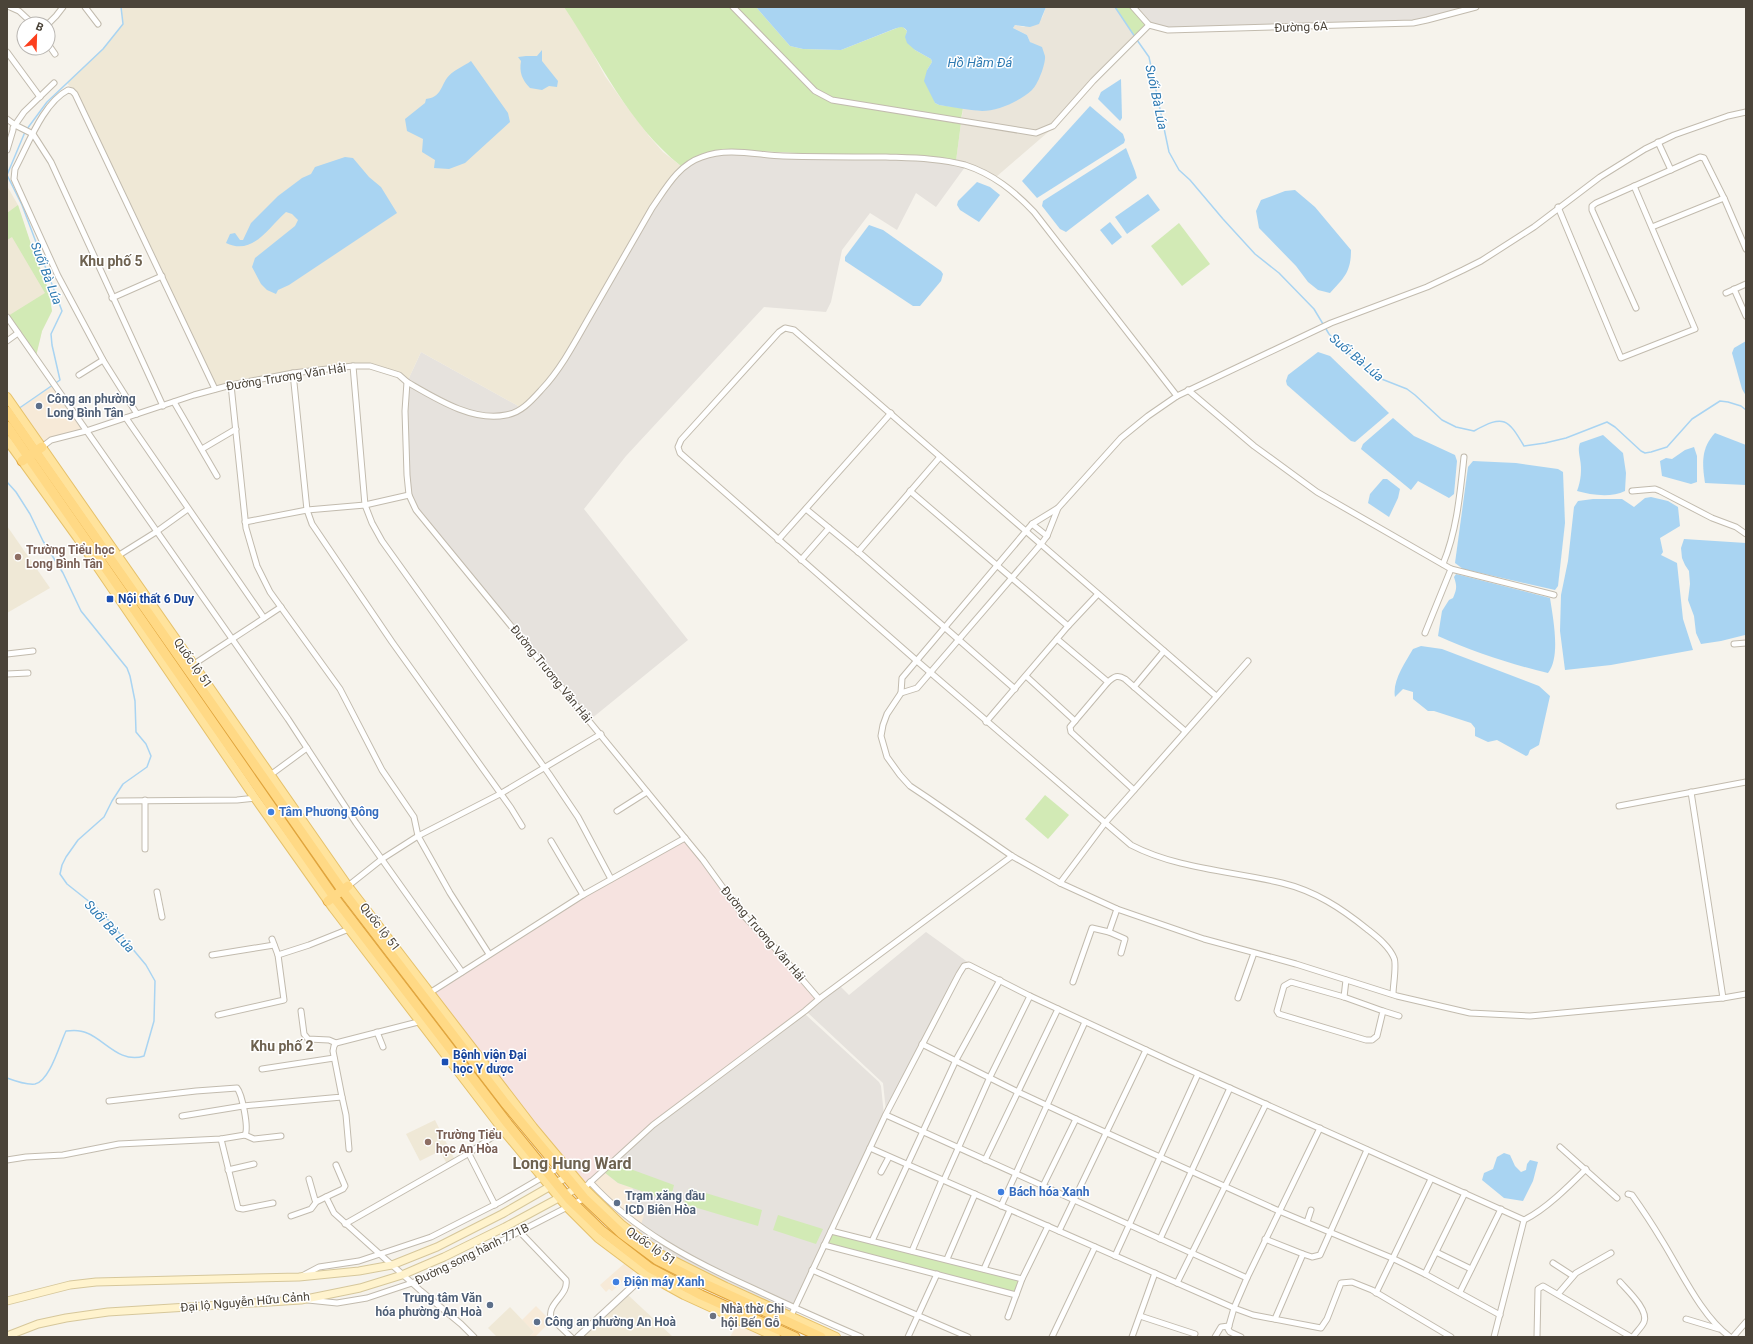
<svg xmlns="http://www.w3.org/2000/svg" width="1753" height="1344" viewBox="0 0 1753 1344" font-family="Roboto,sans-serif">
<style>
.residential{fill:#eae5da}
.commercial{fill:#f7ead8}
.industrial{fill:#e6e2dd}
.education{fill:#efe8d6}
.medical{fill:#f6e3e0}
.green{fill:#d2eab5}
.water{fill:#a9d4f2}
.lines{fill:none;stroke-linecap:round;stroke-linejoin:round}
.stream{stroke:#a9d4f2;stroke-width:1.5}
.minor-casing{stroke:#c2bbae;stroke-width:7}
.tertiary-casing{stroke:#c2bbae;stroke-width:8}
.secondary-casing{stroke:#d6c79b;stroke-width:9}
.primary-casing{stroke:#e6c16a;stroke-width:10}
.trunk-casing{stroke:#e0a43c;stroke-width:11}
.minor{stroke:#fff;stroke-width:5}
.tertiary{stroke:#fff;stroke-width:6}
.secondary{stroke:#fff3cd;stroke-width:7}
.primary{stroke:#ffe39c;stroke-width:8}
.trunk{stroke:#ffd985;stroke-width:9}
.service-dot{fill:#5c6f8a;stroke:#fff;stroke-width:1.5}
.education-dot{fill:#8d6e63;stroke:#fff;stroke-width:1.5}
.transit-dot{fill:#1a4fb4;stroke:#fff;stroke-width:1.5}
.shop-dot{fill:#3f7fe0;stroke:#fff;stroke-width:1.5}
.worship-dot{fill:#6b7280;stroke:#fff;stroke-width:1.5}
.labels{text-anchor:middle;stroke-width:3;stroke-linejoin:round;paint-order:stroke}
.street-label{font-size:12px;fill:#4b4439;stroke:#fff}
.service-label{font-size:12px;font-weight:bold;fill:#4e5e75;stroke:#fff;text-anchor:start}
.education-label{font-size:12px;font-weight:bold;fill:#785e54;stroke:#fff;text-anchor:start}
.transit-label{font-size:12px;font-weight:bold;fill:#164399;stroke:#fff;text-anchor:start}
.shop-label{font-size:12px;font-weight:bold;fill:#366cbe;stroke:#fff;text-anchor:start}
.worship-label{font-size:12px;font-weight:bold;fill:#5b616d;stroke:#fff;text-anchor:start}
.water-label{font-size:13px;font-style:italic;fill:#2e7ab2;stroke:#fff}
.quarter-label{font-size:14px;font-weight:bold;fill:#6e6250;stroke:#fff}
.district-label{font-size:16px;font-weight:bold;fill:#6e6250;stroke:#fff}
</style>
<rect width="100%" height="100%" fill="#f6f3ec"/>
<path class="residential" d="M1046,7H1115L1135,38L1054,127L996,177L956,161L963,108L982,111L1035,45L1030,42L1027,35L1013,28L1015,25L1024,27L1042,18Z"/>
<g class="commercial">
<path d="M52,386L83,429L43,443L19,409Z"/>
<path d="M604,1172L618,1183L633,1188L645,1215L638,1234L624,1223L587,1187Z"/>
<path d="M625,1263L635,1270L612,1291L609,1289L606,1292L600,1285Z"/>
<path d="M536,1306L551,1321L535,1337H529L534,1332L522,1320Z"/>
<path d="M738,1323L768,1337H730Z"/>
</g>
<g class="industrial">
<path d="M1115,7H1469L1426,19L1412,21L1168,28L1150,23L1142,30L1119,13Z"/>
<path d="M736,154L936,161L965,167L936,207L916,193L897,230L870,213L842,250L831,302L826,312L764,307L626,456L584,509L688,640L591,719L418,508L411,495L409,475L407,412L409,385L453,409L508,417L544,390L670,185L684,169L693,163L715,155Z"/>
<path d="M421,352L520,407L507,413H484L464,409L431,394L408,380Z"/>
<path d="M926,932L969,963L963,965L886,1111L883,1083L807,1012L840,986L849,995Z"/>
<path d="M805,1014L879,1082L881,1086L884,1115L790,1312L664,1253L638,1234L644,1215L625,1197L633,1188L618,1183L604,1172L654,1126Z"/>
</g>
<g class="education">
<path d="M121,7H564L584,37L605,76L624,103L649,136L663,152L681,166L667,182L561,360L541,387L520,407L421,352L408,380L399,373L378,365L370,364L216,387L76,93L67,83L103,49L123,24Z"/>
<path d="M7,186L18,205L52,311L42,331L36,356L7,314Z"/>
<path d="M7,526L50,588L7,613Z"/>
<path d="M435,1120L455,1160L447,1164L440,1151L420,1161L406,1134Z"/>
<path d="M628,1295L673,1337H583Z"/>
<path d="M510,1307L534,1332L529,1337H497L488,1328Z"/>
</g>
<path class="medical" d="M684,840L741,915L816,999L803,1010L652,1123L585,1184L535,1124L434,992L584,897Z"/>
<g class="green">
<path d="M564,7H756L790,46L803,49L841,50L902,26L907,31L906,35L915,50L931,59L932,62L927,70L935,103L939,105L963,108L961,119L833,98L814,93L832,102L961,123L956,161L736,150C714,151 700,153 681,166C628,124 601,62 564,7Z"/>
<path d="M1115,7H1131L1146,25L1135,38Z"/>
<path d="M18,205L32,247L49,291L52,311L42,331L36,356L8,316L45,293L12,237L7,240V213Z"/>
<path d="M1179,223L1210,264L1182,286L1151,246Z"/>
<path d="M1045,795L1069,815L1048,839L1025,819Z"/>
<path d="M614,1163L674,1185L670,1201L618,1183L604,1172Z"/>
<path d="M689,1188L762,1210L758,1226L684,1204Z"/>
<path d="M778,1215L823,1229L816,1244L773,1230Z"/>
<path d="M832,1233L1019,1280L1014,1293L827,1244Z"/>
</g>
<g class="water">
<path d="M756,7H1046L1039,24L1030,27L1015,25L1013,28L1027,35L1030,42L1042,47C1043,50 1044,53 1045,56C1046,63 1038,85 1032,90C1020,101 998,111 982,111C968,110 953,107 939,105L935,103L924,81L927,70L932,62L931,59L915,50L907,43L905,37L907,31C903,25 900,27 894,29L841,50L803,49L790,46Z"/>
<path d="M542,50V61L558,81L557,87L549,86L542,90L530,88C522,80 519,72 521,61L518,57L526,56H537Z"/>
<path d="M471,61L508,113L510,122L465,163L449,169L434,168L435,160L422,152L423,139L407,131L405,119L425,103L426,99C441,97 440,88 447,78C452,71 464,66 471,61Z"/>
<path d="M1121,79L1122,118L1120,121L1098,99L1101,92Z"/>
<path d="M1090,106L1123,134L1125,140L1124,143L1037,198L1022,181Z"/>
<path d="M1126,148L1135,171L1137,178L1066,232L1060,229L1042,206L1043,201Z"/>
<path d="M345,157L353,158L369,177L381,187L397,213L289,285L278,290L276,294L267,290L261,284L252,267L255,258L295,226L298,220L292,214L286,212C268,228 253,256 226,243L230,234L235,233L240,240H243L251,223L278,196L302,178L311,174L315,167Z"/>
<path d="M977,182L990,187L1000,195L979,222L960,210L957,205L958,201Z"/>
<path d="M1295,190L1315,207L1351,250C1351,272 1344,278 1330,293L1318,290L1308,282L1296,266L1259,228L1256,211L1261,200L1285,191Z"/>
<path d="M1148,194L1160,210L1127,234L1115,217Z"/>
<path d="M1110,222L1122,237L1112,245L1100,230Z"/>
<path d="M869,225L883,230L941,271L943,274L941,281L920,306H913L845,261V257Z"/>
<path d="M1746,341V396L1742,389L1732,353L1734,348Z"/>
<path d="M1318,352L1330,356L1389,413L1355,442L1351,441L1287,385L1286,381L1288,375Z"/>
<path d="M1393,418L1414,436L1455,455L1457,461L1454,494L1449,498L1418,481L1411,490L1361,449L1363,444Z"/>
<path d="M1715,433L1746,445V485L1705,483C1702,463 1701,448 1715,433Z"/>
<path d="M1603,435L1623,453L1626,473L1625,491C1611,498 1591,495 1577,491C1581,480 1582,470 1580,459C1579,452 1578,449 1580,443Z"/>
<path d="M1694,447L1697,456V482L1691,484L1662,476L1660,461L1666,458L1672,459L1685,450Z"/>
<path d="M1473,461L1516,463L1558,469L1563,472L1565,523L1558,586L1555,590L1463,569L1455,563L1468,467Z"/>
<path d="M1383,479H1387L1400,489L1398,498L1389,517L1368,503L1370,494Z"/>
<path d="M1651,497L1668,501L1678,507L1680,526L1660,538L1663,552L1661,555L1677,563L1683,619L1693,650L1611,665L1565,670L1560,631L1561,595L1568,561L1574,507L1578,501L1593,499H1622L1634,507L1645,498Z"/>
<path d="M1684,539L1746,543L1745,635L1721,641L1701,644L1696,633L1694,616L1688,600L1690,584L1689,571L1685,565L1682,558L1681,548Z"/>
<path d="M1456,574L1550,598C1553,618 1561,657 1548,673C1510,664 1474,652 1438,636L1442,611L1449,600L1453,598C1457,589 1457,586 1454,577Z"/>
<path d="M1421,646L1442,649L1539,686L1550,696L1539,745L1530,750L1528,755L1526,756L1497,740L1488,742L1475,736V728L1471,723L1434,711H1428L1413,699V692L1403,689L1395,697C1392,681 1405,663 1413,649Z"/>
<path d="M1504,1153L1510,1155L1515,1166L1521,1172L1526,1170L1527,1164L1530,1160L1538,1162L1533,1181L1523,1201L1504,1198L1482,1180L1484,1173L1493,1169L1497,1157Z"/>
</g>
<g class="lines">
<g class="stream">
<path d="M1115,7L1135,37"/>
<path d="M1137,40L1149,57L1169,152L1179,170L1190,180L1223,219L1255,254L1279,273L1314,309L1329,334L1340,346L1379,378L1407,389L1415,395L1442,420L1456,427L1474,431C1504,414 1508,419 1524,446L1545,443L1566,438L1607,422L1615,427L1641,451L1645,453L1651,452L1667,447L1692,419L1720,401L1728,402L1741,406L1746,410"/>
<path d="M27,129L47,102L103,49L123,24L121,7"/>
<path d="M7,175L22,205L62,311L51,334L52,345L60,380L18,409"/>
<path d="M7,175L25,132"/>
<path d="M7,482L16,492L30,514L43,541L63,573L81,611L127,668L130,676L135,701L136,732L146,744L151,756L147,767L123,784L112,801L104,817L78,840L66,857L62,865L60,874L67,884L96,907L111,923L146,965L155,981L154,1021L144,1056C120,1064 105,1040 87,1033C81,1030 73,1030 66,1031C60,1043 50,1081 35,1084C26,1085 15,1081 7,1078"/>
</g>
<defs>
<g id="minor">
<path d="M10,7L19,11L33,24"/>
<path d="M85,7L98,24"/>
<path d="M733,7L815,91L832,100L1036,133L1053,126L1093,81L1149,25"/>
<path d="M1133,7L1149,25L1168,30L1413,23L1427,20L1476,7"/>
<path d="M48,24L56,16L63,7"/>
<path d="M48,44L55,54"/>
<path d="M7,52L40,97"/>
<path d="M54,83L24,112L15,125L33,134L51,162L163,406"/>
<path d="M7,119L15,125L13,128V130L7,150"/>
<path d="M1658,142L1671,170"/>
<path d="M1558,207L1621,358L1695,329L1634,186"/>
<path d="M1652,227L1724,198"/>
<path d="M1734,289L1746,316"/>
<path d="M1726,293L1746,284"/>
<path d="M112,298L162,276"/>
<path d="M1636,308L1592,210V206L1596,203L1700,157L1704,158L1724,198L1746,249"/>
<path d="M7,317L288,719L356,823L462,972"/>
<path d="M7,341L18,333"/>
<path d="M353,366L365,505L372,523L382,541L549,774L578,817L611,879"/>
<path d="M293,373L307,510L312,524L392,642L511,808L522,826"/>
<path d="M79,375L103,360"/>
<path d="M407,382C435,398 472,422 506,415C521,413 532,400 542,389C560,370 574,344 587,321C609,283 631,245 652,208C666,188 678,165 702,157C728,147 757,155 783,156C818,157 852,157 886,157C912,158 939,158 965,165C993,174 1014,191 1034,212L1177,396"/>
<path d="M231,385L246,528L257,566L270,592L340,689L382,770L414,817L418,836L450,893L489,954"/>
<path d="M1188,390L1254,446L1317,492L1451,569L1425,633"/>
<path d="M174,402L217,476"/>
<path d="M137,414L103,360L58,276L14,179L15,169C28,145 43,103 68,90L72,91L75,94L215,389"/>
<path d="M126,418L264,618"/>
<path d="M42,447L51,440L86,431L194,395L231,385L293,373L353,366H370L399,375L407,382L405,411L407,475L409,495L416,510L703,860L742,914L774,947L819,999L805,1011L653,1125L584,1188"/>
<path d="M202,449L236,429"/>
<path d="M910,491L1068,626"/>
<path d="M1632,491L1655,489L1660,491L1712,518L1736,527L1746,534"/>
<path d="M1058,508L1047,536L1041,544L917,688L901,693L887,714L883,725L881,736L887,757L900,775L910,786L928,798L1012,856L1060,883L1117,909L1204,939L1296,964L1397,996L1470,1013L1530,1016L1723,998L1746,994"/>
<path d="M806,509L862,555L1015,689"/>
<path d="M245,522L307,510L365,505L409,495"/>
<path d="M1032,524L1047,536"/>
<path d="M778,540L891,413"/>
<path d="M858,552L940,457"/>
<path d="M116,557L156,532L188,509"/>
<path d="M801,560L829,528"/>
<path d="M1443,564C1457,530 1460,494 1464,457"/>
<path d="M1451,569L1554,595"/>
<path d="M1057,639L1108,682C1114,677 1117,674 1125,679L1185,731"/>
<path d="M1734,644L1746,643"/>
<path d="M7,654L33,651"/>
<path d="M191,666L281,607"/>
<path d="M7,674L28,673"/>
<path d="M1026,676L1075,721L1070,727L1071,732L1134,790"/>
<path d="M1134,687L1164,651"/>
<path d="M901,693L902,678L1032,524L1058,508L1121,438L1148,416L1177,396L1331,323L1427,287L1463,270L1481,261L1534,227L1600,177L1645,149L1674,135L1728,116L1746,112"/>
<path d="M1216,696L794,330L785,328L779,332L681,440L678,447L680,453L917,661L1131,845C1177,869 1232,871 1282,883C1315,891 1341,908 1367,929C1377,937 1389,946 1394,958C1397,964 1393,986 1393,994"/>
<path d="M1075,721L1108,682"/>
<path d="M986,722L1068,626L1098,594"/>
<path d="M269,776L307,748"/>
<path d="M1691,792L1723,998"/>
<path d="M119,801L237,800L256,798"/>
<path d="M1619,806L1746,782"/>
<path d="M617,811L647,792"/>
<path d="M551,841L583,895"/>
<path d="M145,849V800"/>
<path d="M1060,883L1105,823L1248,661"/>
<path d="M348,886L382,859L418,836L500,794L601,734"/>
<path d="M157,892L162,917"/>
<path d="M1109,932L1117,909"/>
<path d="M212,955L274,945"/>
<path d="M278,955L309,945L349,929"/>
<path d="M1073,982L1092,928L1109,932L1125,939L1121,953"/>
<path d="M1291,982L1344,997L1383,1011L1377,1036L1372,1040H1366L1279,1014L1277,1011L1284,986Z"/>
<path d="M428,994L583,895L685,838"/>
<path d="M1344,997L1346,980"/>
<path d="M1238,998L1254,953"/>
<path d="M819,999L1012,856"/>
<path d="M301,1011L304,1034L308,1039L329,1040L336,1043"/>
<path d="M1383,1011L1399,1016"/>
<path d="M218,1015L284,1000L278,955L272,939"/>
<path d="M377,1032L383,1047"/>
<path d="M922,1044L1018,1092L1076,1119L1279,1211L1392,1258L1425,1274L1500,1315"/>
<path d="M262,1069L334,1058"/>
<path d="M342,1097L346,1115L349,1149"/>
<path d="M109,1101L196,1091L237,1088C242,1094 249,1128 245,1135"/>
<path d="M886,1115L1247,1278"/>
<path d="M182,1116L243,1106L342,1097L333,1051L334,1046L336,1043L422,1021"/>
<path d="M221,1139L238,1208L243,1209L273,1203"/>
<path d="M1560,1147L1617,1198"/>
<path d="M870,1148L1234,1308L1253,1315L1321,1328L1327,1319L1341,1283L1352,1282L1372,1290L1451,1337"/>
<path d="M469,1154L495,1205"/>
<path d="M7,1160L26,1157L63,1155L119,1144L221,1139L245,1135L254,1139L281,1136"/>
<path d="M985,1160L1058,1009"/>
<path d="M336,1165L345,1186L343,1189L326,1197L334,1213L421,1291L461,1324L474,1337"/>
<path d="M228,1170L254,1164"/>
<path d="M881,1172L889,1157"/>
<path d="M309,1179L315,1200L318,1201L326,1197"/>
<path d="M944,1180L990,1077L1030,996"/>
<path d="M590,1182C635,1231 692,1261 752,1288C788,1305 824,1321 861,1337"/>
<path d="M1043,1186L1076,1119"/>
<path d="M1628,1194L1632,1195C1642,1209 1652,1224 1661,1239C1680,1269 1701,1316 1730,1337"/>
<path d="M1001,1206L1085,1022"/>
<path d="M291,1216L311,1209L317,1201"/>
<path d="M1307,1222L1311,1210"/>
<path d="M345,1224L466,1155L504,1129"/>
<path d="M831,1231L1022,1279"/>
<path d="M1059,1231L1146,1050"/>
<path d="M520,1232L566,1280C569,1295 547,1303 551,1318L571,1337"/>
<path d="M1160,1239L1230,1088"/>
<path d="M1265,1239L1303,1254"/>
<path d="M872,1241L956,1060L1000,980"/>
<path d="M824,1245L1016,1295"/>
<path d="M912,1251L942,1180"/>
<path d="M1436,1252L1471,1269"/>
<path d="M1115,1256L1198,1074"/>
<path d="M947,1259L975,1194"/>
<path d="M1553,1263L1573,1276"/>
<path d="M984,1269L1010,1210"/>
<path d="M812,1270L968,1337"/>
<path d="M1425,1274L1465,1193"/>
<path d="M302,1276L319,1267L359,1261L431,1237L500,1202L560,1167"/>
<path d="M1620,1282C1627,1290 1649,1310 1644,1322C1642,1327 1636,1332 1633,1337"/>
<path d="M1177,1283L1266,1104"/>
<path d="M1460,1292L1501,1209"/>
<path d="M1376,1293L1431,1179"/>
<path d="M1558,1294L1576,1273L1611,1253"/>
<path d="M308,1300L337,1303L367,1298L412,1283L470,1257L585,1198"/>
<path d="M1140,1316L1195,1334"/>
<path d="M1008,1317L1022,1279L1048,1226"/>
<path d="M790,1318L885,1116L959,974L964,966L969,965L1030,996L1174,1063L1524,1220"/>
<path d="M1275,1319L1303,1254L1312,1257L1320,1255L1367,1150"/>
<path d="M1686,1319L1719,1329"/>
<path d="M908,1337L937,1274"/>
<path d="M1052,1337L1095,1247"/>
<path d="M1132,1337L1155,1273"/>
<path d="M1215,1337L1221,1327L1229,1326"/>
<path d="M1241,1337L1230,1332L1228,1329L1234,1308L1247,1278L1320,1128"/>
<path d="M1494,1337L1524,1220C1545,1210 1569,1186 1586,1169"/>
<path d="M1537,1337L1538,1289L1543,1286L1631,1337"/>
<path d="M1733,1337L1746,1322"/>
</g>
<path id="tertiary" d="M578,1337L646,1274"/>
<g id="secondary">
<path d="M7,1301L70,1285L96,1282L299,1277L359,1271L392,1265L437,1247L502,1214L570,1175"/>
<path d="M7,1336L38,1324L66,1318L108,1312L301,1300L360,1288L402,1275L444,1257L505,1227L579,1187"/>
</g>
<g id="primary">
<path d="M7,397L348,886L533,1127L584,1188L622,1225L660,1254L726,1287L836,1337"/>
<path d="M7,440L77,537L255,798L333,908L503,1130L567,1207L598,1238L646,1274L684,1295L776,1337"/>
</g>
<g id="trunk">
<path d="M7,411L342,890L505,1103L584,1198L622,1234L657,1260L703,1283L821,1337"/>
<path d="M7,426L334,897L508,1124L569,1199L601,1230L650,1268L701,1295L795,1337"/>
<path d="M22,461L42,447"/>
<path d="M328,901L348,886"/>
</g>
</defs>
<use href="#minor" class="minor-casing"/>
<use href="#tertiary" class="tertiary-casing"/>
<use href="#secondary" class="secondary-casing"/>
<use href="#primary" class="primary-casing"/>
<use href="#trunk" class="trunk-casing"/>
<use href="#minor" class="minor"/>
<use href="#tertiary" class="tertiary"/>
<use href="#secondary" class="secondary"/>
<use href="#primary" class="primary"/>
<use href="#trunk" class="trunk"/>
</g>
<g class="service-dot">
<circle cx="39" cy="406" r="4"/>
<circle cx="617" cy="1203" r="4"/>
<circle cx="490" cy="1305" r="4"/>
<circle cx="537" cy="1322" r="4"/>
</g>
<g class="education-dot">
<circle cx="18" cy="557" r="4"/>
<circle cx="428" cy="1142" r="4"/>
</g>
<g class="transit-dot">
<rect x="106" y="595" width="8" height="8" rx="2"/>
<rect x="441" y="1058" width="8" height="8" rx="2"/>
</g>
<g class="shop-dot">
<circle cx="271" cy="812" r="4"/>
<circle cx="1001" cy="1192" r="4"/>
<circle cx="616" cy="1282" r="4"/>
</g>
<circle class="worship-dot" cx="713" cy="1316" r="4"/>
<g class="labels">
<g class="street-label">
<text transform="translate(1301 27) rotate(-2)" y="4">Đường 6A</text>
<text transform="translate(286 377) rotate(-9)" y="4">Đường Trương Văn Hải</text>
<text transform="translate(193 663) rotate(55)" y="4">Quốc lộ 51</text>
<text transform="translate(551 674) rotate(51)" y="4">Đường Trương Văn Hải</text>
<text transform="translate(380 927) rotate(52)" y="4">Quốc lộ 51</text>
<text transform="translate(763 934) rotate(49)" y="4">Đường Trương Văn Hải</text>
<text transform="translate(651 1246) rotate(35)" y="4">Quốc lộ 51</text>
<text transform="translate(472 1254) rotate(-26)" y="4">Đường song hành 771B</text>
<text transform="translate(245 1302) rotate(-5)" y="4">Đại lộ Nguyễn Hữu Cảnh</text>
</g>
<g class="service-label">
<text x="47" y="403">Công an phường<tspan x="47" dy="14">Long Bình Tân</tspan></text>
<text x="625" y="1200">Trạm xăng dầu<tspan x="625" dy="14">ICD Biên Hòa</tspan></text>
<text x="482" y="1302" text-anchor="end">Trung tâm Văn<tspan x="482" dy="14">hóa phường An Hoà</tspan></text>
<text x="545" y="1326">Công an phường An Hoà</text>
</g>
<g class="education-label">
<text x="26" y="554">Trường Tiểu học<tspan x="26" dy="14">Long Bình Tân</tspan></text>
<text x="436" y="1139">Trường Tiểu<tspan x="436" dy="14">học An Hòa</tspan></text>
</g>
<g class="transit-label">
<text x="118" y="603">Nội thất 6 Duy</text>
<text x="453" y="1059">Bệnh viện Đại<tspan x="453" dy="14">học Y dược</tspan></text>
</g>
<g class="shop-label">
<text x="279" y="816">Tâm Phương Đông</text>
<text x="1009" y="1196">Bách hóa Xanh</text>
<text x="624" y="1286">Điện máy Xanh</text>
</g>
<g class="worship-label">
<text x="721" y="1313">Nhà thờ Chi<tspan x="721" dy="14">hội Bến Gỗ</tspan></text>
</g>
<g class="water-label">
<text x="980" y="67">Hồ Hầm Đá</text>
<text transform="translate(1157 97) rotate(78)" y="5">Suối Bà Lúa</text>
<text transform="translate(47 273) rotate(69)" y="5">Suối Bà Lúa</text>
<text transform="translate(1357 357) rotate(40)" y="5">Suối Bà Lúa</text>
<text transform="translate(110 926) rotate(47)" y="5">Suối Bà Lúa</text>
</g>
<g class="quarter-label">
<text x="111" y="266">Khu phố 5</text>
<text x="282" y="1051">Khu phố 2</text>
</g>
<g class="district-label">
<text x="572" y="1169">Long Hung Ward</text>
</g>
</g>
<rect width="1753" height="1344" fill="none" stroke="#4b4439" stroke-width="16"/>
<g transform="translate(36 36) rotate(23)"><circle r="19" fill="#ffffff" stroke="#b7b4b0"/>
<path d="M0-3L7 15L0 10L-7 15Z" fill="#fc3f1d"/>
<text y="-6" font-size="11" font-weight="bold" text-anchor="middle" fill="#4b4439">B</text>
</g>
</svg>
